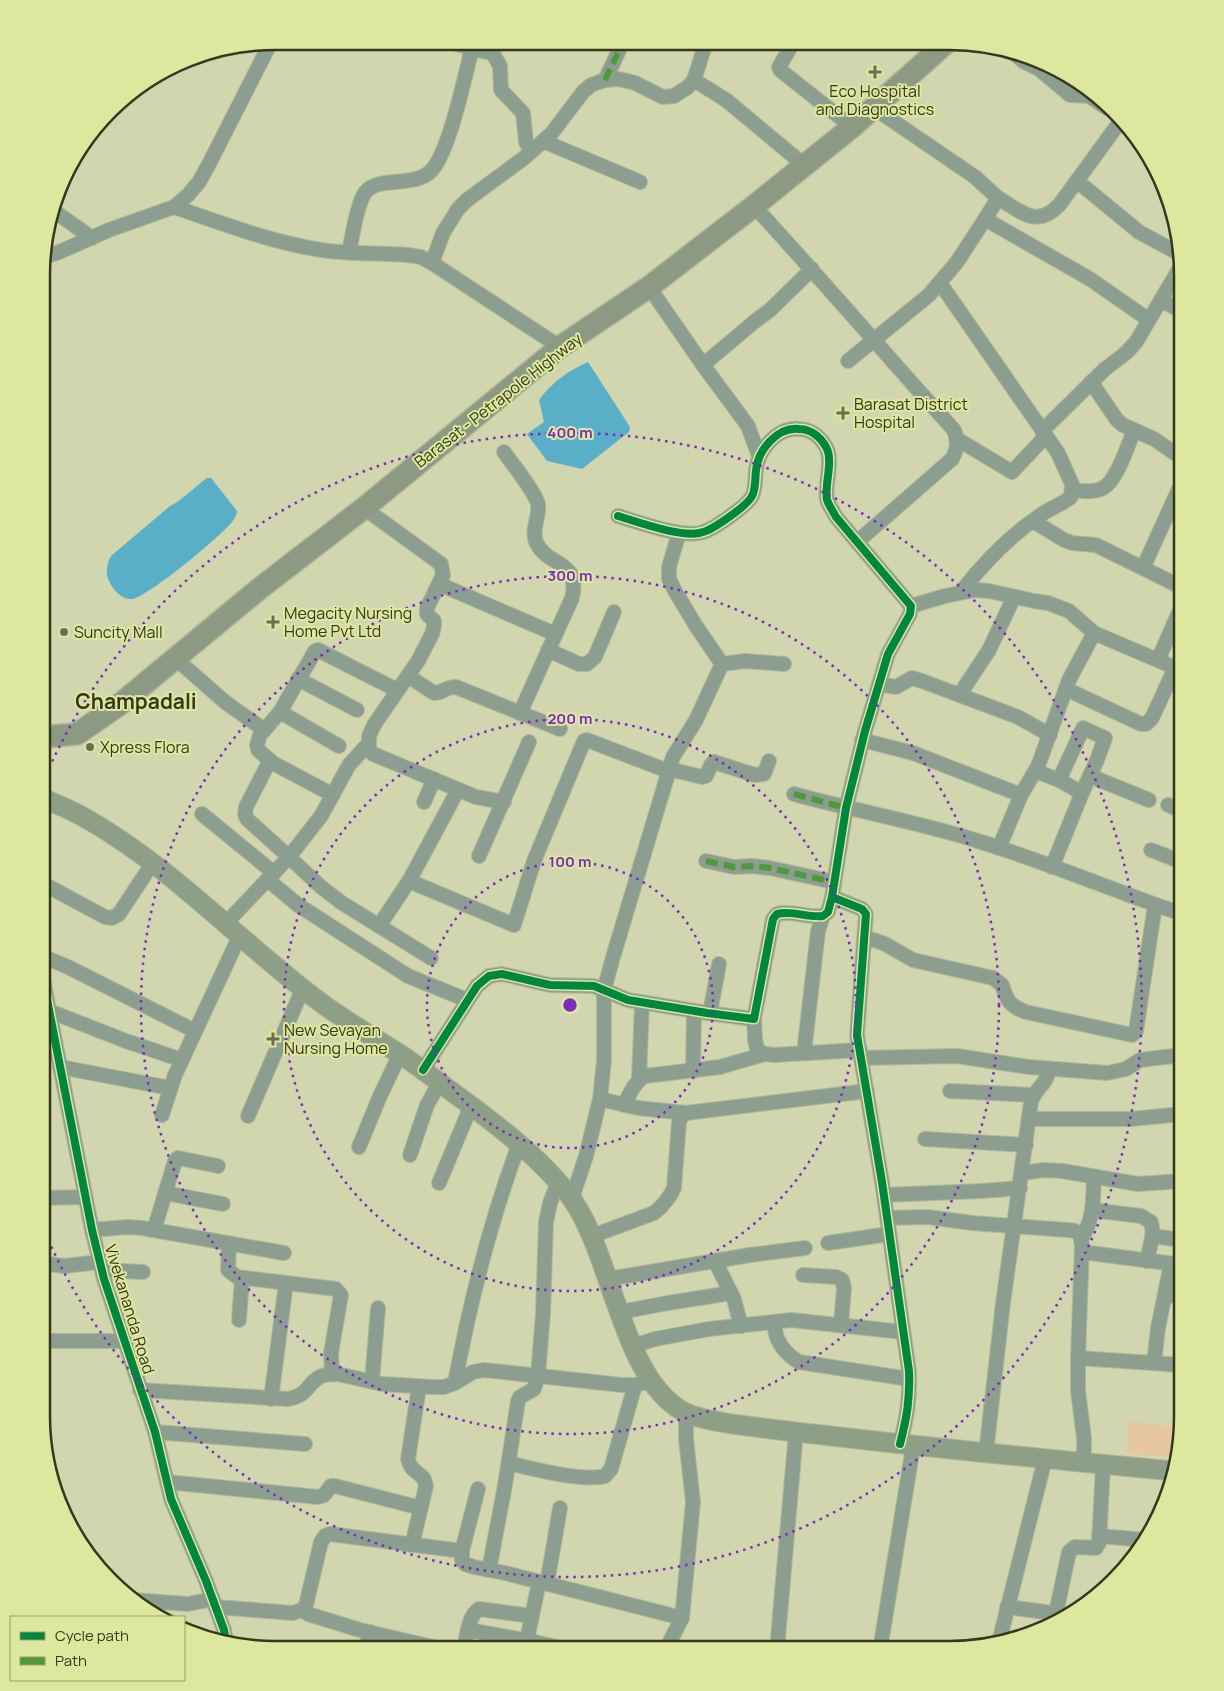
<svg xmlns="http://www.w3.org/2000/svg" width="1224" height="1691" viewBox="0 0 1224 1691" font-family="Manrope,sans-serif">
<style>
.green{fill:#e7c7a0}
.water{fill:#59aec8}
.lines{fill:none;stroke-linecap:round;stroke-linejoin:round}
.minor-casing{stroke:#b2b698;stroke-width:16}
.major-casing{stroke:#b2b698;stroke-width:21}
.highway-casing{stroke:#b2b698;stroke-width:24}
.minor{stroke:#8c9e8f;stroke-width:14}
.major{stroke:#8e9f88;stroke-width:19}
.highway{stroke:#8c9a84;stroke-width:21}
.quiet{stroke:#4f993c;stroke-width:6;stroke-dasharray:12 6;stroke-linecap:butt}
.cycleway-casing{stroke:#dee79e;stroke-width:11}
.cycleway{stroke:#00873e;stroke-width:8}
.ring{fill:none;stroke:#7b2cbf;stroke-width:2.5;stroke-dasharray:2.5 5}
.poi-dot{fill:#6c6f4f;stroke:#dee79e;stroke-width:2}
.labels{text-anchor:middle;stroke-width:4;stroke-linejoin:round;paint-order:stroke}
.poi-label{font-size:16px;fill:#35381b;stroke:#dee79e;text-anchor:start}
.street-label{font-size:16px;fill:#35381b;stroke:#dee79e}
.district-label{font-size:21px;font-weight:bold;fill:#35381b;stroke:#dee79e}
.rim{fill:none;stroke:#35381b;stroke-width:2.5}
.centre{fill:#7b2cbf;stroke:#dee79e;stroke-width:2.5}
.ring-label{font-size:15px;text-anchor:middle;font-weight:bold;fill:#7b2cbf;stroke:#dee79e;stroke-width:4;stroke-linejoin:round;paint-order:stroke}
</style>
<rect width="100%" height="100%" fill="#d1d6af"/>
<path class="green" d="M1128,1421L1182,1428L1177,1457L1127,1454Z"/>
<g class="water">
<path d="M588,362L630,427L629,432L582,469L547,461L527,434L544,422L539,400C552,382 568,371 588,362Z"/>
<path d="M207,478H211L237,511C236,516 235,518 232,522C221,536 148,597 132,599C122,600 113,590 109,581C105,573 107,563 111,556L170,506C181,501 196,486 207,478Z"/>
</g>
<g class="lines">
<defs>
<g id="minor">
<path d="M449,42L486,52H492L498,42"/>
<path d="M790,48L779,67L780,70L852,127"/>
<path d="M492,52L500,66L501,90L523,113L526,142L531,152"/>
<path d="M1013,52L1023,61L1039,69L1070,95L1089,96L1107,108"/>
<path d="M605,80L623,42"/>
<path d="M694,80L726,100L804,165"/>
<path d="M874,108L975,177L998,198L985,219L1090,279L1149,320"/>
<path d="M543,141L640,182"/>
<path d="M1077,181L1139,232L1178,253"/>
<path d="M998,198C1022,212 1037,229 1060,204L1119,123"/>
<path d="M754,206C822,280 887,356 954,430C958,441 958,448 952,459L857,542"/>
<path d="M174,207C222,223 270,242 321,250C349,254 379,253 408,255L421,257L432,263L560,347"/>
<path d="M54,211L92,238"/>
<path d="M349,252C353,234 355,213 363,196C373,174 413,189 431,171C449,153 465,76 472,48"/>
<path d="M43,257L57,253L109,230L174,207L188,195L199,182L209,164L271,42"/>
<path d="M432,263L443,233L458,209L467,200L524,158L551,134L583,92L591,85L605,80L619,79L635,83L663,97L674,96L688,87L694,80L706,42"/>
<path d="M940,283L1058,453L1072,484L1071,497C1061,505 1048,509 1038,517C1010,536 982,565 961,592"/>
<path d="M649,287L703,365L748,426L759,456"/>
<path d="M1161,300L1183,312"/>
<path d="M848,361L929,295L957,262L985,219"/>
<path d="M703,365L754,322L770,310L812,269"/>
<path d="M1091,382L1117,420L1123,425L1154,439L1183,459"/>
<path d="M957,439L1012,472L1045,437L1042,431L1105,369L1126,353L1136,342L1181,266"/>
<path d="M504,452C513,465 534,490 538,504C540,516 531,530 536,542C548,568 581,559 572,598L520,713"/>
<path d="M1072,490C1082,491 1094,493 1103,488C1117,481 1128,445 1134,430"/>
<path d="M364,508L441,564L443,575L427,608V614L434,621V626L432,634L418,661L374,725L369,736V750L373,754L476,797L504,802"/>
<path d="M618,516C638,522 684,539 703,532C714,529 748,505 752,496C756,489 755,478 756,470C758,450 777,427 799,429C810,429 820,436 826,447C834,460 824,485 827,500C829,506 833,511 836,517L911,606L910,614L888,654L865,731L846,808L832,897L862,909L866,914L857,1035L882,1182L909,1371C910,1399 907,1417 900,1444"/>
<path d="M1033,521L1064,540L1072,543L1096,545L1183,588"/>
<path d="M679,533L669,567V579L675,591L696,626L722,664L745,661L784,664"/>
<path d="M1143,568L1183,480"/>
<path d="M439,584L555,634"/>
<path d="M911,606L945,596L975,590L989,591L1034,601L1048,603L1069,611L1094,633L1183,671"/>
<path d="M548,650L579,664H587L595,657L614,612"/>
<path d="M175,658L225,702L263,729"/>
<path d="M1158,660L1183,603"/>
<path d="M408,676L434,693C443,693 447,686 456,687L560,729"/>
<path d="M298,679L357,710"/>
<path d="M879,684L896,687L912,678L922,681L1018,717L1050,735"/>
<path d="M1066,689L1141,724H1146L1152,718L1175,668"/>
<path d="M960,694L989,650L1014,597"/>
<path d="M280,712L339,746"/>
<path d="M862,740L913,753L1021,795"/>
<path d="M270,760L246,807L245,814L247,819L289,857L321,816L349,765L368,744"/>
<path d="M669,769L702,777L706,776L711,765L714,762L755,775L764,774L769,761"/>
<path d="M1090,776L1149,800"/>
<path d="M1059,780L1083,728L1105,738L1097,760L1082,793"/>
<path d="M794,794C855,811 918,822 978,841C1047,862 1114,891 1182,914"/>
<path d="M333,795L273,763L258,750L257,745L260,735L280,712L315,651L318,650L397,690"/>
<path d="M424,802L434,779"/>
<path d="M1168,805L1183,811"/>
<path d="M202,814L274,873"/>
<path d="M999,848L1021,795L1038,766"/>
<path d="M1151,850L1182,862"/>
<path d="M479,856L529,742"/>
<path d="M706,861L734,867L752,866L770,868L834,882"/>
<path d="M1052,867L1082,793L1059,780L1038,772V766L1069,680L1094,633"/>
<path d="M268,880L298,905L408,976L467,1000"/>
<path d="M409,881L514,925L534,861L584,741L587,740L668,771"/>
<path d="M42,883L105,917L112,918L119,914L152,864"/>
<path d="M226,923L289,857L321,887L342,903L431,958"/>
<path d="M379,926L409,881L458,790"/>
<path d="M865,937L885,944L913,960L993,978L1002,985C1007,1001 1010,1006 1026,1012L1132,1035L1136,1031L1155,905"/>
<path d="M42,956L68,967L195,1031"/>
<path d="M42,974L92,1230L104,1279L155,1432L171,1499L206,1581L224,1630L226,1641"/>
<path d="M49,1011L126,1041L182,1060"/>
<path d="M710,1013L719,964"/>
<path d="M754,1019L755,1039L757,1050L765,1054L774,1055L860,1050"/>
<path d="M804,1053L818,931L823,916"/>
<path d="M861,1058L957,1056L1029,1067L1107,1073L1126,1069L1140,1060L1182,1055"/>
<path d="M60,1067L170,1088"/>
<path d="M423,1070L477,986L489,976L502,974L550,985L594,986L628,1000L707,1013L754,1019L773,919L777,914C793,910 807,918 823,916L828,912L832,897"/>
<path d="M693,1071L694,1011"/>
<path d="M639,1080L642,1002"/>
<path d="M950,1091L1033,1095"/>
<path d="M600,1099L638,1108L686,1113"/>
<path d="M624,1105C630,1094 634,1082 645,1076L720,1067L765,1054"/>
<path d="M162,1115L175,1075L240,935"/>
<path d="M248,1116L303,988"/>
<path d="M1029,1119H1131L1182,1114"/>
<path d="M925,1139L1026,1145"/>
<path d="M359,1147L380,1096L400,1054"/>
<path d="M410,1155L427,1105L440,1082"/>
<path d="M1022,1173L1044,1170L1062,1171L1138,1184L1182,1181"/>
<path d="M439,1183L471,1106"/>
<path d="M165,1193L223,1204"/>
<path d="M884,1195L982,1191L1020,1188"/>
<path d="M42,1198L85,1197"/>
<path d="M572,1198L586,1156L600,1099L604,1061V990L613,957L673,757L696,720L722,664"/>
<path d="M1092,1210L1141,1216L1151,1222L1153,1233L1147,1261"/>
<path d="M887,1218L928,1217L972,1223L1068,1230L1075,1231L1080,1234L1082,1245L1078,1358V1391L1084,1438V1451L1081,1463"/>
<path d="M92,1230L127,1227L142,1228L284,1253"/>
<path d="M154,1230L175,1161L178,1158L218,1166"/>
<path d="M592,1236L654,1213C663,1206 669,1199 674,1188L679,1122L682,1116L686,1113L867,1091"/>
<path d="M1152,1236L1182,1240"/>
<path d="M1081,1239C1094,1220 1093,1199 1094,1177"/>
<path d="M828,1243L889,1234"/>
<path d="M229,1244L228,1270L237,1277L336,1289L341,1295L331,1353L332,1374"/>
<path d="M1082,1252L1182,1265"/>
<path d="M715,1261L734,1299L741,1326"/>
<path d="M42,1263L64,1266L100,1262"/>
<path d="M102,1270L143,1272"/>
<path d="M803,1275L836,1277L842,1280L844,1288L841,1325"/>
<path d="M608,1279L750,1255L805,1248"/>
<path d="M1165,1295L1182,1296"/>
<path d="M620,1312L668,1303L731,1293"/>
<path d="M239,1320L242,1278"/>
<path d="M775,1322C773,1339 785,1354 799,1362L909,1379"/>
<path d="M41,1341H124"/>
<path d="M633,1346L655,1339L709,1329L791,1320L903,1332"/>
<path d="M1078,1358L1182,1365"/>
<path d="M1154,1363L1158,1328L1171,1264"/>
<path d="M372,1381L378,1308"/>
<path d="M455,1383C470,1302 490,1222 519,1144"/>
<path d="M140,1390L288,1399C310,1394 304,1387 318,1378C323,1374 332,1374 338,1374L382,1384L433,1387H444L455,1383L473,1372L484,1370L622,1385H635L651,1381"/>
<path d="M41,1393V1383"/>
<path d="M271,1399L286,1283"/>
<path d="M155,1432L305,1444"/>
<path d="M986,1453L1003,1303L1031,1102C1035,1088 1047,1085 1049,1069"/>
<path d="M509,1463C532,1469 583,1482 605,1476L611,1469L635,1385"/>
<path d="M167,1482L318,1497L324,1495L331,1486H335L421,1508"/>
<path d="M478,1489L462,1551V1560L465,1564L474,1567L505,1573L682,1618"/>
<path d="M1099,1536L1146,1540"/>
<path d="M412,1545L426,1486L424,1479C417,1470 411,1472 408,1459L419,1387"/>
<path d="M489,1570L505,1485L518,1401L520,1397L534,1389L538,1375L543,1314L546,1222L550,1203L558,1182"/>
<path d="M547,1584L560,1508"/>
<path d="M133,1600L188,1604L213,1599"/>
<path d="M216,1607L293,1613L302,1610L306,1605L321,1542L325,1536L330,1534L462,1551"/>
<path d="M1007,1607L1068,1615"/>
<path d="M302,1610L308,1614L360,1630L437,1648"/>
<path d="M1056,1613L1069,1552L1075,1547L1096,1548L1099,1543L1103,1465"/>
<path d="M469,1630L535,1642L564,1649"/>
<path d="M1000,1638L1045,1459"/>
<path d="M527,1640L539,1582"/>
<path d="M366,1648L370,1632"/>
<path d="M464,1648C467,1637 468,1616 479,1609L532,1616"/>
<path d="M666,1649L682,1618L693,1502L686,1439V1413"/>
<path d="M777,1649L796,1432"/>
<path d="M880,1650L913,1447"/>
</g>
<path id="major" d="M42,798C57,804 73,811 87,819C173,868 241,943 320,1002C347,1022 375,1038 403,1056C425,1071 445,1087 466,1102C502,1129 537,1156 566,1191C613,1248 619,1377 684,1412C698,1419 716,1421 732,1424C762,1428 792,1432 823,1435C940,1449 1057,1460 1174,1471"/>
<path id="highway" d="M42,737L77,734L119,705L259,589L364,508L560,347L649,287L754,206L852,127L946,43"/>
</defs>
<use href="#minor" class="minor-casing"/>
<use href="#major" class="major-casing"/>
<use href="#highway" class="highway-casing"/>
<use href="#minor" class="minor"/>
<use href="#major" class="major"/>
<use href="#highway" class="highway"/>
<g class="quiet">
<path d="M605,80L623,42"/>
<path d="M794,794L846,808"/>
<path d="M706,861L734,867L752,866L770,868L834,882"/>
</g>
<defs>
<g id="cycleway">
<path d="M618,516C638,522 684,539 703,532C714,529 748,505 752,496C756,489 755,478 756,470C758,450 777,427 799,429C810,429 820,436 826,447C834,460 824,485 827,500C829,506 833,511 836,517L911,606L910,614L888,654L865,731L846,808L832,897L862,909L866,914L857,1035L882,1182L909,1371C910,1399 907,1417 900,1444"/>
<path d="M42,974L92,1230L104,1279L155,1432L171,1499L206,1581L224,1630L226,1641"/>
<path d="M423,1070L477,986L489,976L502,974L550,985L594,986L628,1000L707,1013L754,1019L773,919L777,914C793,910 807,918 823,916L828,912L832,897"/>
</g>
</defs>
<use href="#cycleway" class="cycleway-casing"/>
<use href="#cycleway" class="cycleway"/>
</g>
<g class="ring">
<circle cx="570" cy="1005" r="143"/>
<circle cx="570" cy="1005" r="286"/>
<circle cx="570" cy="1005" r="429"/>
<path d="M43 782A572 572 0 1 1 43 1228"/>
</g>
<g class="poi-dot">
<path d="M872.5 64.5h5v5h5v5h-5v5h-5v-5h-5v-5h5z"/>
<path d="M840.5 405.5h5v5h5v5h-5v5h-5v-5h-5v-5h5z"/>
<path d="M270.5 614.5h5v5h5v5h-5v5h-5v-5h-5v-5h5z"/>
<circle cx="64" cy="632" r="5"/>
<circle cx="90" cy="747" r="5"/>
<path d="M270.5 1031.5h5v5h5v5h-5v5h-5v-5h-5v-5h5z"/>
</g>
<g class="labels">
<g class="poi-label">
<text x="875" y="97" text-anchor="middle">Eco Hospital<tspan x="875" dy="18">and Diagnostics</tspan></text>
<text x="854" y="410">Barasat District<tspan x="854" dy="18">Hospital</tspan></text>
<text x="284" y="619">Megacity Nursing<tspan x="284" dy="18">Home Pvt Ltd</tspan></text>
<text x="74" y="638">Suncity Mall</text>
<text x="100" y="753">Xpress Flora</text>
<text x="284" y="1036">New Sevayan<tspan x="284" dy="18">Nursing Home</tspan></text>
</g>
<g class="street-label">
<text transform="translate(498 400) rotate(-38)" y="6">Barasat - Petrapole Highway</text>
<text transform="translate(130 1309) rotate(73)" y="6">Vivekananda Road</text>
</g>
<g class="district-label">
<text x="136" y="709">Champadali</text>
</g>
</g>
<path d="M0 0H1224V1691H0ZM275 50H949A225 225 0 0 1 1174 275V1416A225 225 0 0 1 949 1641H275A225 225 0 0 1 50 1416V275A225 225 0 0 1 275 50Z" fill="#dee79e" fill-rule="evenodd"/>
<path class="rim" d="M275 50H949A225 225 0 0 1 1174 275V1416A225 225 0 0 1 949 1641H275A225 225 0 0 1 50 1416V275A225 225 0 0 1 275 50Z"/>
<circle cx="570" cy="1005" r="8" class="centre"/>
<g class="ring-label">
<text x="570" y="438">400 m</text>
<text x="570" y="581">300 m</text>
<text x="570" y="724">200 m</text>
<text x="570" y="867">100 m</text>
</g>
<rect x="10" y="1616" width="175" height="65" fill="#dee79e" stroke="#9aa16a"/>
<rect x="20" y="1632" width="25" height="8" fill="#00873e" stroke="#9aa16a"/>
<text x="55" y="1641" font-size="15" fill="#35381b">Cycle path</text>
<rect x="20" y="1657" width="25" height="8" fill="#4f993c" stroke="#9aa16a"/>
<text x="55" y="1666" font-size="15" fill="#35381b">Path</text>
</svg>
